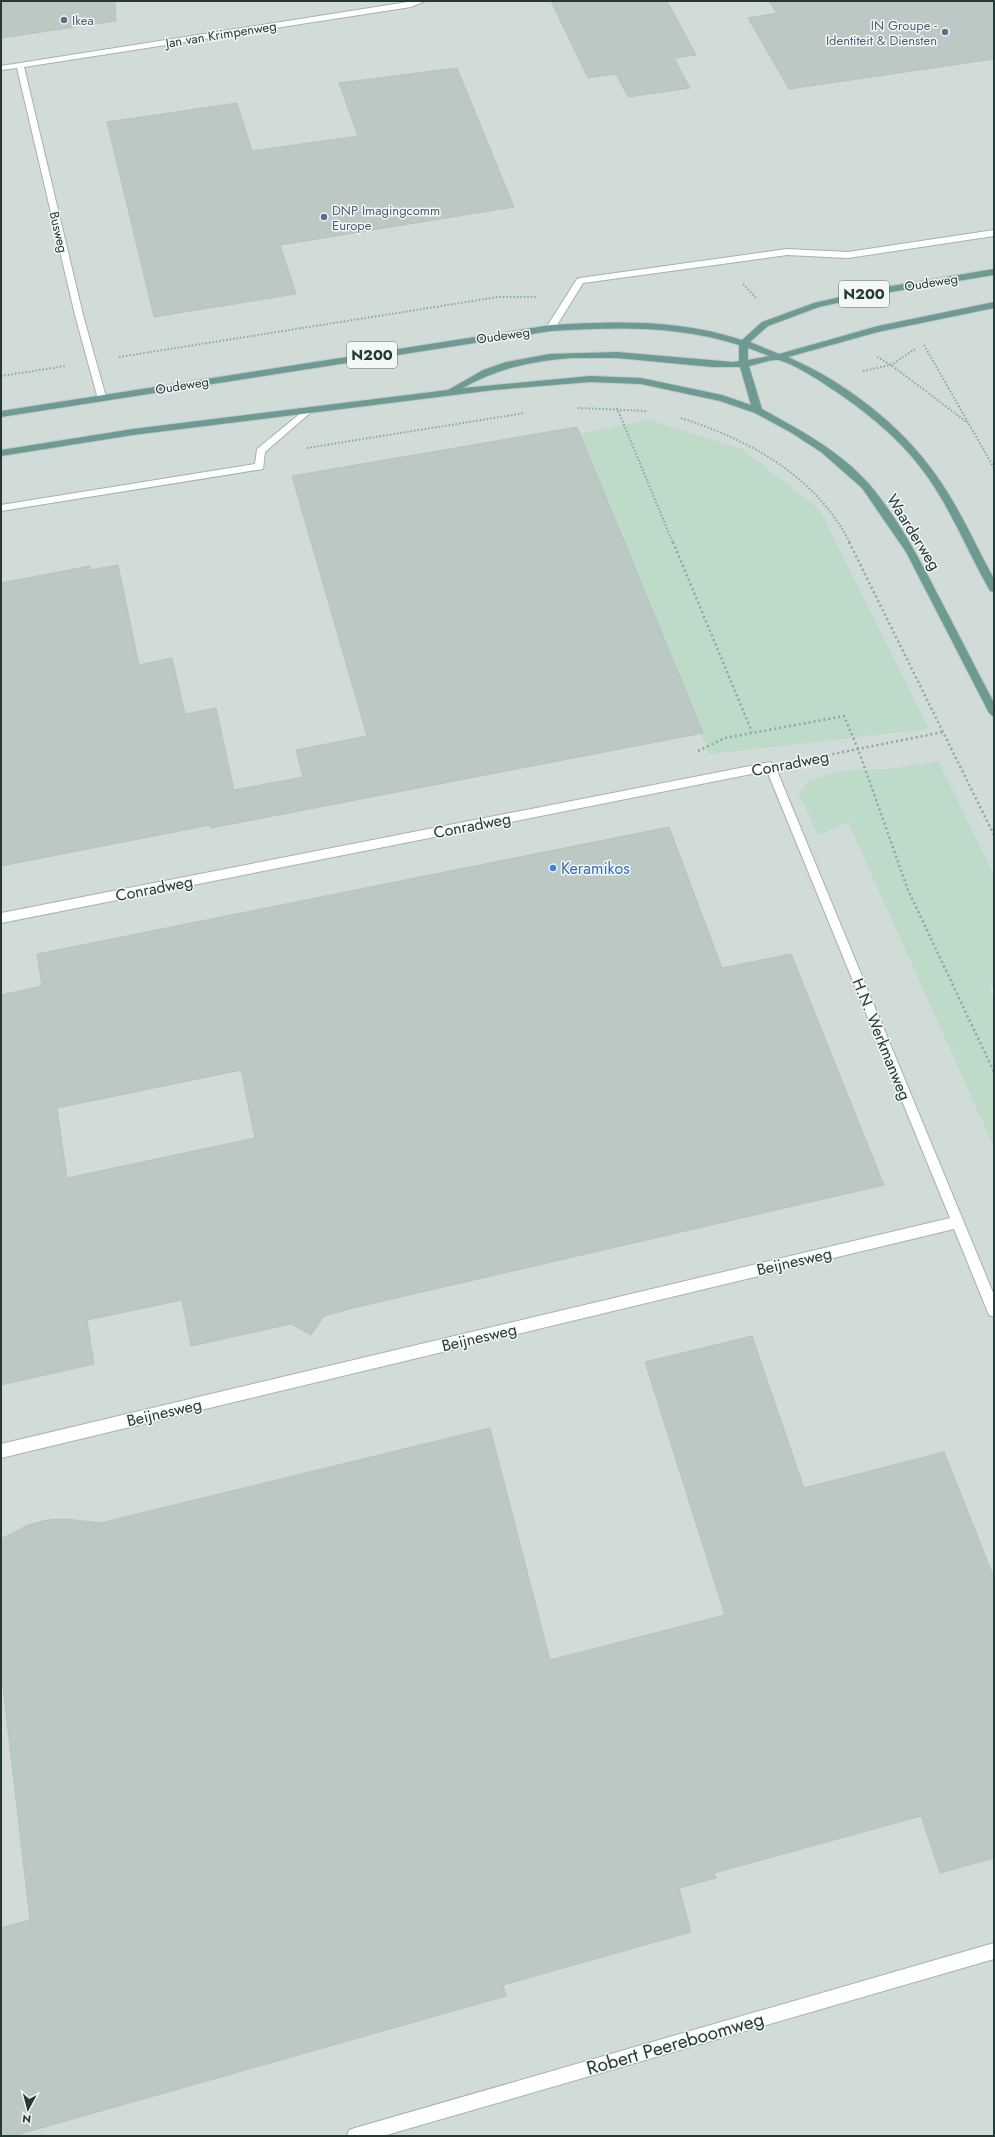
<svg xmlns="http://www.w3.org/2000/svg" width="995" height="2137" viewBox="0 0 995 2137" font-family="Jost,sans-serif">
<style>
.built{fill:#d1dbd7}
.green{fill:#bedac8}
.building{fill:#bbc8c4;stroke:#b6c4bf;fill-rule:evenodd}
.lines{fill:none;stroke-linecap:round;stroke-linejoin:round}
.minor-casing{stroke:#a6b2af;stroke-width:2}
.major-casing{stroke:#c2c8c7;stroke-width:2}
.path-far1{stroke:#87aba3;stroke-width:2;stroke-dasharray:1.5 2;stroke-linecap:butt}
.path{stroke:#87aba3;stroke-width:2.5;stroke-dasharray:2 3;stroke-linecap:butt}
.minor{fill:#fff;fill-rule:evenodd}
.major{fill:#6d9b93;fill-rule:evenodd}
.service-dot{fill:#5c6f8a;stroke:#f3f8f6;stroke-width:1.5}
.shop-dot{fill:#3f7fe0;stroke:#f3f8f6;stroke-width:1.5}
.labels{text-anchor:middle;stroke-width:3;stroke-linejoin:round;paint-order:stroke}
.far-service-label{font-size:13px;fill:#4e5e75;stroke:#f3f8f6;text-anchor:start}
.far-street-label{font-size:13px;fill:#253a36;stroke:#f3f8f6}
.shield{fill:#f3f8f6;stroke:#637370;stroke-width:1}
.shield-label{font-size:15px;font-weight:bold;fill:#253a36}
.street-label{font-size:16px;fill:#253a36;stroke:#f3f8f6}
.shop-label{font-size:16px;fill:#366cbe;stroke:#f3f8f6;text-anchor:start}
.near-street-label{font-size:19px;fill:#253a36;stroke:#f3f8f6}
</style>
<rect width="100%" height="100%" fill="#e3ebe8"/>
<rect class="built" x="1" y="1" width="993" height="2135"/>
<g class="green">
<path d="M649,420L742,449L820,510L929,729L709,754L579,434Z"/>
<path d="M938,761L994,875V987L989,988L994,997V1147L848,822L818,835L799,793L809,780L847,770L890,769Z"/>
</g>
<g class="building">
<path d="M1,1H115L116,21L1,38Z"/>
<path d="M551,1H667L696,55L674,58L690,88L628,97L616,74L588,78Z"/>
<path d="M769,1H994V59L789,89L748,18L777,13Z"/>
<path d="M457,68L514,207L280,245L296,294L154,317L107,122L237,103L252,151L358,136L339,83Z"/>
<path d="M577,427L703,733L211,828L210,825L1,866V583L90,566V570L118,565L139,665L172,658L185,714L216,708L234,790L303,777L296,750L367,736L292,476Z"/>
<path d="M669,827L722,968L791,954L884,1185L353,1308L324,1316L311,1335L291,1324L191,1346L182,1300L87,1320L94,1364L1,1385V995L42,986L37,954ZM241,1070L255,1138L67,1178L57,1108Z"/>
<path d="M752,1336L804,1488L944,1452L994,1578V1858L940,1873L921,1816L714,1873L716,1878L679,1888L691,1932L503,1985L506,1996L13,2136H1V1928L30,1920L1,1670V1539L28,1525L47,1520L67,1519L100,1523L490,1428L550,1660L725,1615L645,1362Z"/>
</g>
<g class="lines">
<defs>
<g id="minor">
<path d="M414,1H425L411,7L24,67L83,315L106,397L101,400L98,399L75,315L17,68L1,70V66Z"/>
<path d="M994,230V236L848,258L787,255L583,283L554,330H548L546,328L577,279L580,278L787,249L848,252Z"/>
<path d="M307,408L312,411L310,413L265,452L263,469L1,511V505L255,464L257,449Z"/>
<path d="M770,762L775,766L994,1295V1317L989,1315L954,1229L1,1458V1444L950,1218L767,771L1,923V913Z"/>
<path d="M994,1943V1959L383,2136H347L349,2130L355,2128Z"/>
</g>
<path id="major" d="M994,269V275L879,294L819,307L768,326L750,342L779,354L878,326L994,302V308L878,332L788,357C845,382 900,424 936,475C959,507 975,544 994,579V592L990,591C969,554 953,514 929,479C903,441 867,412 829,387C819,380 790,362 778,360C770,359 757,365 749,366L762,409C800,430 840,451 869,484C897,517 918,556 938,595C957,631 975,667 994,703V717L989,713L906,552L862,488L821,452L790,432L755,413L720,401L641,384L590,382L494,390L133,435L1,456V450L133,429L448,390L483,370L506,362L549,354L617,352L733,362L739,361V345C677,325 615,327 551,331L1,417V411L551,325C616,321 679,319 742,340L762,322L814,303L879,288ZM748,348L769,356L748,360ZM572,358H617L712,367H740L751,405L722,395L641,378L590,376L463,388C498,368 533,361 572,358Z"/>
</defs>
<use href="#minor" class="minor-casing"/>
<use href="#major" class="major-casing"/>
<g class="path-far1">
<path d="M743,284L757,299"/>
<path d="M924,345L994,468"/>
<path d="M119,357L498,297H537"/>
<path d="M877,357L891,365L968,423"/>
<path d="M863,371L891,365L915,349"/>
<path d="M1,376L65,366"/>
<path d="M578,408L647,411"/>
<path d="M617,408L673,543"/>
<path d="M681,418C750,440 816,476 850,543"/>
<path d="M307,448L525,413"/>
</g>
<g class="path">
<path d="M673,542L752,732"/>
<path d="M849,542L994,835"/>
<path d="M698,751L725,738L844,716L858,749L908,890L994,1072"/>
<path d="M798,761L943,732"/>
</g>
<use href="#minor" class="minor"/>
<use href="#major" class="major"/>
</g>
<g class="service-dot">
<circle cx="64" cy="20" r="4"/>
<circle cx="945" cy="32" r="4"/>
<circle cx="324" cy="217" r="4"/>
</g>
<circle class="shop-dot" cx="553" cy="868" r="4"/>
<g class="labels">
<g class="far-service-label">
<text x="72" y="25">Ikea</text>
<text x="937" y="30" text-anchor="end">IN Groupe -<tspan x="937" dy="15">Identiteit &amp; Diensten</tspan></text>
<text x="332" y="215">DNP Imagingcomm<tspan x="332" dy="15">Europe</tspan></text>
</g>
<g class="far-street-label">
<text transform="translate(221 34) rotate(-9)" y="5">Jan van Krimpenweg</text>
<text transform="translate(59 232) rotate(77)" y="5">Busweg</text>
<text transform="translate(931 282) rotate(-9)" y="5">Oudeweg</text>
<text transform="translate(503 335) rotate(-8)" y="5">Oudeweg</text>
<text transform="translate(182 385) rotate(-9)" y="5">Oudeweg</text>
</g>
<g class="shield">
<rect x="839" y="281" width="50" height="26" rx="3"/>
<rect x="347" y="342" width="50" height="26" rx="3"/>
</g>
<g class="shield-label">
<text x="864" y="299">N200</text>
<text x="372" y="360">N200</text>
</g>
<g class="street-label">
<text transform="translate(914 532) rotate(58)" y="6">Waarderweg</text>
<text transform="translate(790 763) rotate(-11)" y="6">Conradweg</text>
<text transform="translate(472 825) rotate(-11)" y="6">Conradweg</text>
<text transform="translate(154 888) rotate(-11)" y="6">Conradweg</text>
<text transform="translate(882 1039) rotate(68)" y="6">H.N. Werkmanweg</text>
<text transform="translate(794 1261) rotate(-13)" y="6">Beijnesweg</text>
<text transform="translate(479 1337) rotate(-13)" y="6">Beijnesweg</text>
<text transform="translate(164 1412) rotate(-13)" y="6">Beijnesweg</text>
</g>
<g class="shop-label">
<text x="561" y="874">Keramikos</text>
</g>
<g class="near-street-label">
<text transform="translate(675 2043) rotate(-16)" y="7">Robert Peereboomweg</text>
</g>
</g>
<rect width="995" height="2137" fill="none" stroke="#253a36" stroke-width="4"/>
<g transform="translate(28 2109) rotate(187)" stroke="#f3f8f6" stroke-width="3" paint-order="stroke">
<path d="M0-3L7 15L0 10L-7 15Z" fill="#253a36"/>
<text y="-6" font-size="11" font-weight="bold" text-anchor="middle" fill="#253a36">N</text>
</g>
</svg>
